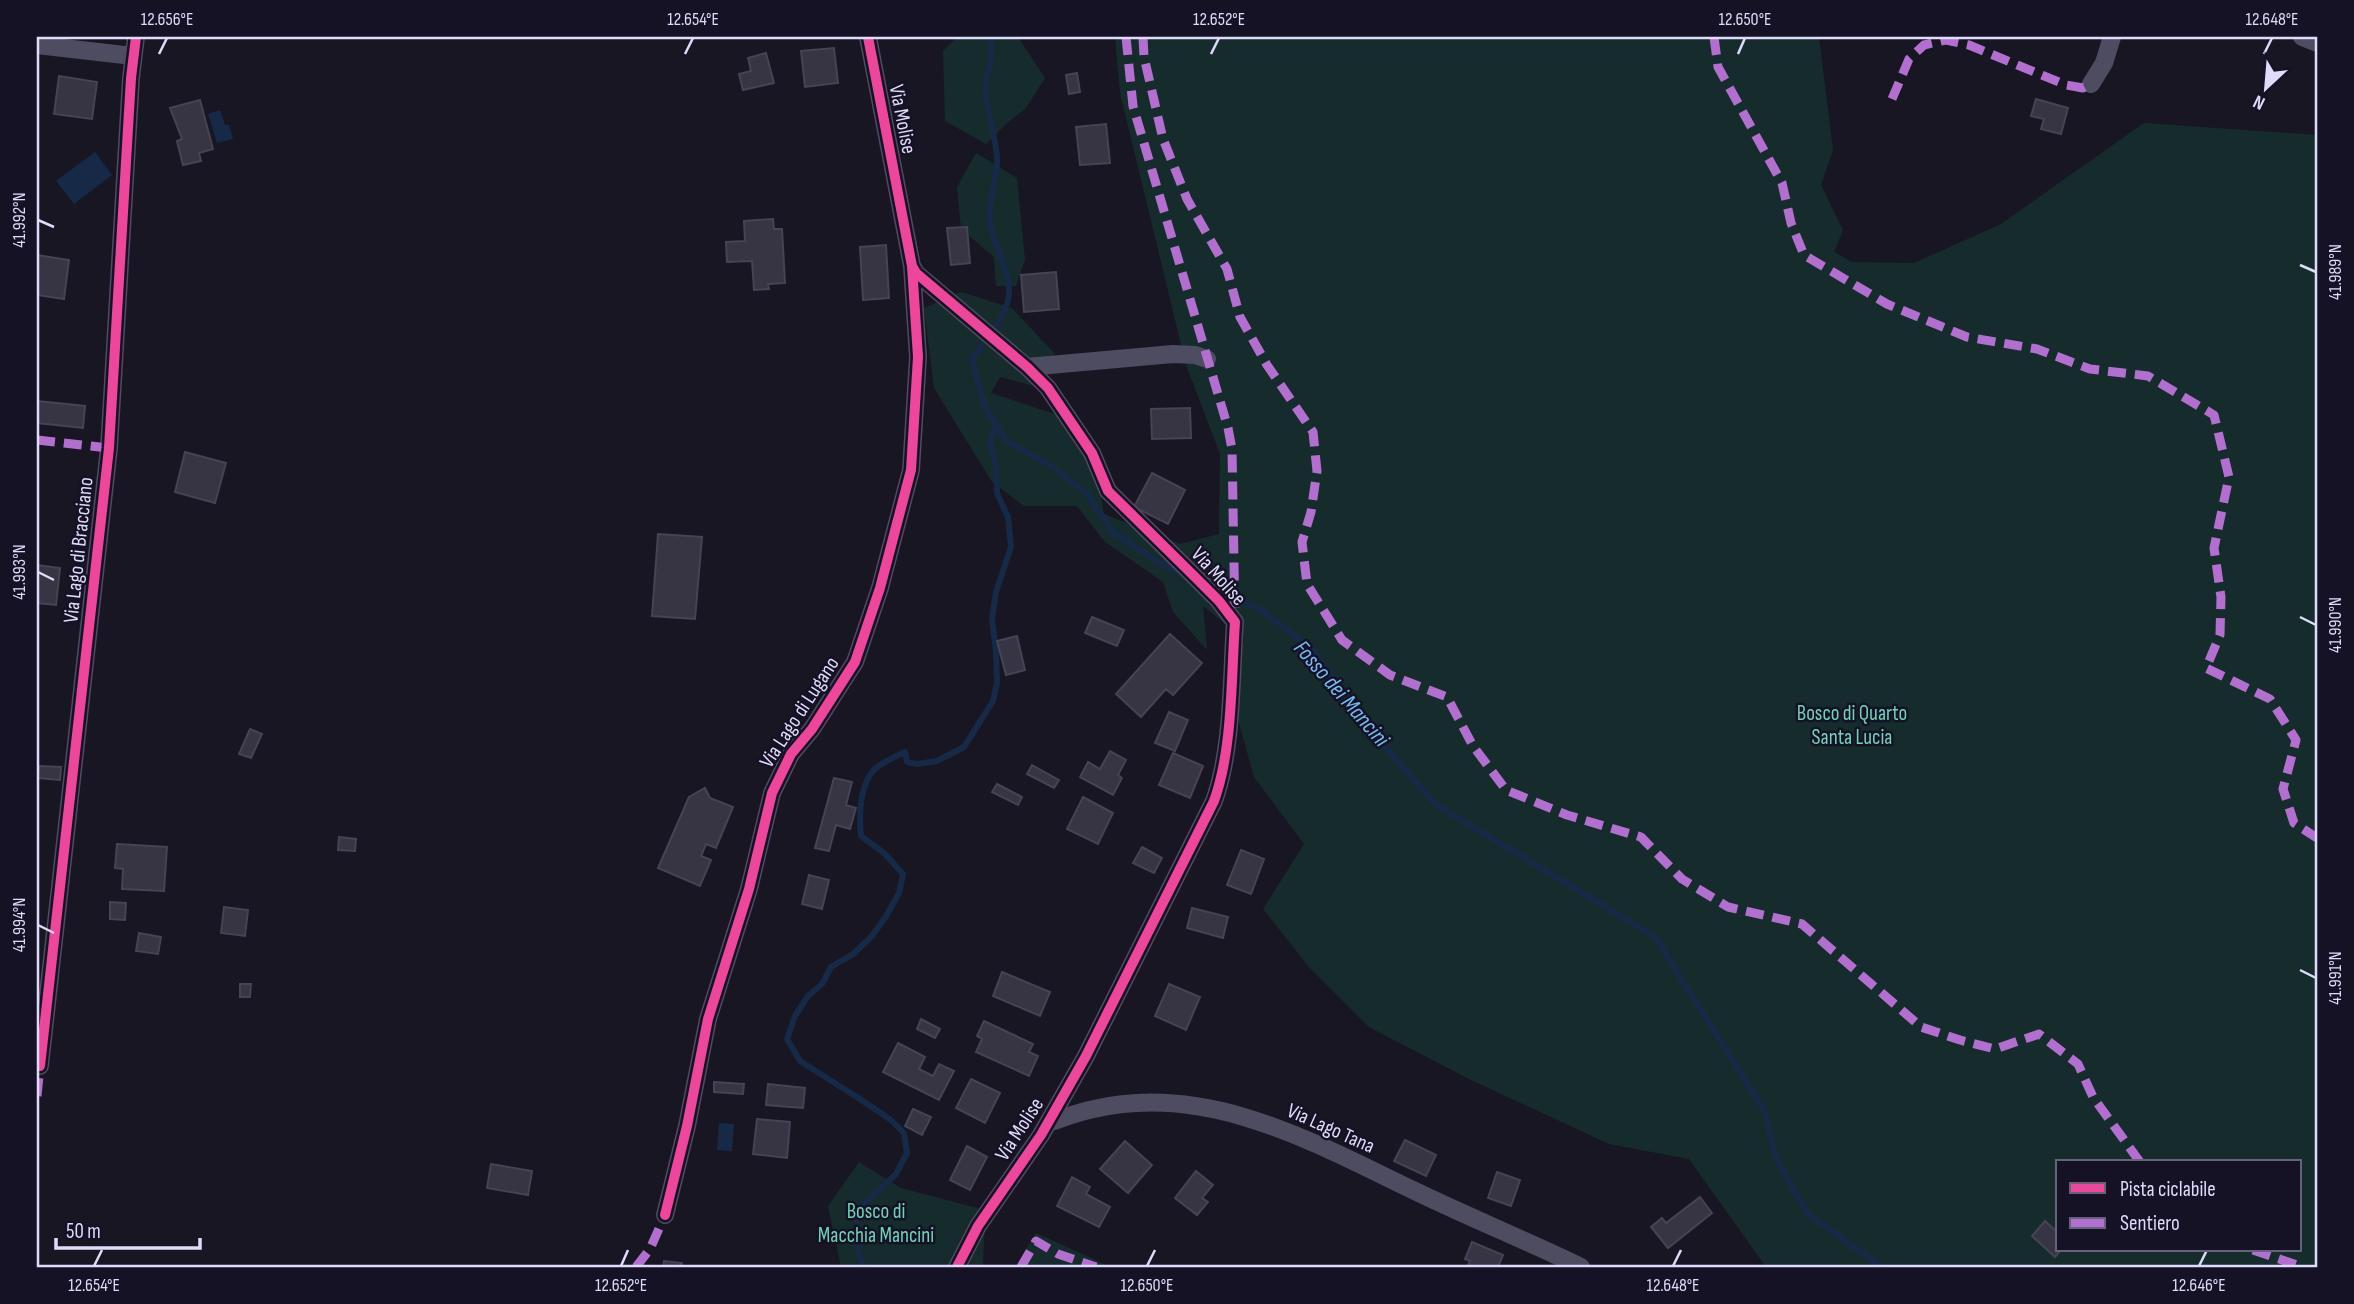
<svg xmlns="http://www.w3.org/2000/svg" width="2354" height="1304" font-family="'Sofia Sans Condensed',sans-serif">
	<rect width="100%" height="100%" fill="#181622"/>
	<path fill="#162c2c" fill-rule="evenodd" d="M 957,37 L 1018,37 L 1045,78 L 1026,108 L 1007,123 L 986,144 L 945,121 L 943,51 Z
		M 1115,37 L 1819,37 L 1833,150 L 1821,185 L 1843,230 L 1834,252 L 1852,262 L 1914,263 L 2001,224 L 2144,123 L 2317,135 L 2317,1267 L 1766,1267 L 1689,1159 L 1609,1144 L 1471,1080 L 1369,1027 L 1309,967 L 1263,909 L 1304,844 L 1254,777 L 1232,698 L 1244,639 L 1203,606 L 1207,650 L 1173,612 L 1163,582 L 1104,541 L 1077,506 L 1024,506 L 992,482 L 934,388 L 924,308 L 961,292 L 1012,308 L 1054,353 L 1038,387 L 1000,377 L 991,393 L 1055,414 L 1097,469 L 1104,514 L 1180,544 L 1219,534 L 1220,454 L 1186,365 L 1120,93 ZM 2058,1162 L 2300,1162 L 2300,1250 L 2058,1250 Z
		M 976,153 L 1017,178 L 1025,260 L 1016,286 L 996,286 L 994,257 L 961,229 L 957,187 Z
		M 859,1162 L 901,1188 L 985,1210 L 983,1265 L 985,1267 L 841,1267 L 828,1206 Z
		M 1036,1233 L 1111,1267 L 1015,1267 Z"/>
	<path fill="#162a48" d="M 220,110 L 225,125 L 229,125 L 233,139 L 217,143 L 208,114 Z
		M 95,152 L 112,175 L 74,204 L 56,181 Z
		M 719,1123 L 734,1124 L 732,1151 L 717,1150 Z"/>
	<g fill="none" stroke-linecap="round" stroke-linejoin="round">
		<path stroke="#162a48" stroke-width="6" d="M 989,37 C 995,53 987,68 986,84 C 984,110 996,133 997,158 C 998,180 987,200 990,222 C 993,245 1014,277 1008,300 C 1003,322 984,341 972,359 L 984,405 L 1006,441 L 1050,465 L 1087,494 L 1113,532 L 1158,562 L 1184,575
			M 1216,589 L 1261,610 L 1311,648 L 1384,746 L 1435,804 L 1655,937 L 1765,1112 L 1776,1159 L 1808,1214 L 1882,1267
			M 864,1267 L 859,1255 L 857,1210 L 896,1174 L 907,1153 L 904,1133 L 891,1120 L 860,1099 L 800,1061 L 787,1039 L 795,1016 L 808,996 L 822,984 L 831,967 L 853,954 L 871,937 L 885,918 L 899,893 L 903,874 L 884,853 L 861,836 C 859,816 859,790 872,772 C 879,763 895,757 905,752 L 907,762 L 917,764 L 937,761 L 964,747 L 993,701 L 997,683 L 996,652 L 992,619 L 996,592 L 1011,547 L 1008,517 L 997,493 L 996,464 L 990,443 L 996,424"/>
	</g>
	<path fill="#373443" stroke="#454354" stroke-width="2" d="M 834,48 L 838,83 L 805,87 L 801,51 Z
		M 766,53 L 774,83 L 743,90 L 739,74 L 751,71 L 748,58 Z
		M 1077,73 L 1080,92 L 1069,94 L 1066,75 Z
		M 59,76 L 97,82 L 92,119 L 54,114 Z
		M 2036,99 L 2068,108 L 2061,134 L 2041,129 L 2044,119 L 2031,116 Z
		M 200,100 L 213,149 L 199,153 L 201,161 L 183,165 L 177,141 L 182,139 L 170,108 Z
		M 1106,124 L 1110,163 L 1080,165 L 1076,127 Z
		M 773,219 L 774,229 L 782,229 L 785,283 L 768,284 L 769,289 L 754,290 L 752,261 L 727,262 L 726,242 L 745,241 L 744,221 Z
		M 967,227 L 970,263 L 951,265 L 947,228 Z
		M 886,245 L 889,298 L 863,300 L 860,247 Z
		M 37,255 L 69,260 L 64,299 L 37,295 Z
		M 1056,272 L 1059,309 L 1024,312 L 1021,275 Z
		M 37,401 L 85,406 L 83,428 L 37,423 Z
		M 1190,408 L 1191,438 L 1152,439 L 1151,409 Z
		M 185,452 L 226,463 L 215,503 L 175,492 Z
		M 1152,473 L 1185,490 L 1168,524 L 1134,507 Z
		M 658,534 L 702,537 L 695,619 L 652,616 Z
		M 37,565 L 60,568 L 56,605 L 37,603 Z
		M 1092,617 L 1124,630 L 1117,646 L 1085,633 Z
		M 1170,634 L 1202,663 L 1173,695 L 1166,689 L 1141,717 L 1116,694 Z
		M 1017,636 L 1025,670 L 1006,675 L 997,641 Z
		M 1169,712 L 1188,720 L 1175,751 L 1155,743 Z
		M 250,729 L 262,734 L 251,758 L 239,754 Z
		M 1110,751 L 1126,760 L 1118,775 L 1122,778 L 1113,795 L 1080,777 L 1088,762 L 1100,769 Z
		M 1173,753 L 1203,766 L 1190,798 L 1159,785 Z
		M 1032,765 L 1059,780 L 1054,788 L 1027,774 Z
		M 39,766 L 61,767 L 60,780 L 38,778 Z
		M 834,778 L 852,782 L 846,805 L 856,808 L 850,829 L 836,825 L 829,851 L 815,848 Z
		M 997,784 L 1022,797 L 1018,805 L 992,792 Z
		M 705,788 L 710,798 L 733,807 L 716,848 L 706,844 L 701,856 L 711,860 L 700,886 L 658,868 L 689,797 Z
		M 1083,797 L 1113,813 L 1098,844 L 1067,829 Z
		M 339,837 L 356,839 L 355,851 L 338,850 Z
		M 117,844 L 167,847 L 164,891 L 122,889 L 123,869 L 115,868 Z
		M 1142,847 L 1162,858 L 1154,873 L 1133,863 Z
		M 1241,850 L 1264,859 L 1251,894 L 1227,885 Z
		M 809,875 L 829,880 L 822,909 L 802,904 Z
		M 110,902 L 126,903 L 125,920 L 110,919 Z
		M 224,907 L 248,910 L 245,936 L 221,933 Z
		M 1192,908 L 1228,917 L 1223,938 L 1187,928 Z
		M 139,933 L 161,937 L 158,954 L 136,951 Z
		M 1002,972 L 1050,992 L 1040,1016 L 993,996 Z
		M 240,984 L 251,984 L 250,997 L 240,997 Z
		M 1169,984 L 1200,997 L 1186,1030 L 1155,1016 Z
		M 921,1019 L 940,1029 L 935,1038 L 917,1029 Z
		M 984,1021 L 1033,1044 L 1029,1052 L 1038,1056 L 1029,1076 L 976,1052 L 982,1039 L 977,1036 Z
		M 898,1043 L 925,1057 L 919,1069 L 933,1076 L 939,1064 L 954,1071 L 939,1100 L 883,1072 Z
		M 971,1079 L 1000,1093 L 985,1123 L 956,1108 Z
		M 714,1082 L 744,1084 L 743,1094 L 714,1092 Z
		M 768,1084 L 805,1088 L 803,1108 L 766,1105 Z
		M 913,1109 L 931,1117 L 922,1135 L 905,1126 Z
		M 757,1119 L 790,1122 L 787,1158 L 753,1154 Z
		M 1405,1140 L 1436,1155 L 1426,1176 L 1394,1161 Z
		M 1125,1141 L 1152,1165 L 1128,1193 L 1100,1169 Z
		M 967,1146 L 987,1157 L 970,1190 L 950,1180 Z
		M 491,1164 L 532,1171 L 528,1195 L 487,1188 Z
		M 1196,1171 L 1213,1185 L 1202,1198 L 1208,1202 L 1197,1215 L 1175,1198 Z
		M 1497,1172 L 1520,1180 L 1511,1206 L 1488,1198 Z
		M 1072,1177 L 1090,1187 L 1086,1194 L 1110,1207 L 1099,1227 L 1057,1206 Z
		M 1700,1197 L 1712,1213 L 1668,1248 L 1651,1227 L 1662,1218 L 1666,1223 Z
		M 2045,1221 L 2058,1233 L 2058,1250 L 2061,1250 L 2055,1257 L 2032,1236 Z
		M 1472,1242 L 1503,1255 L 1498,1267 L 1467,1267 L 1470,1261 L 1465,1259 Z
		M 664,1261 L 682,1263 L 681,1267 L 663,1267 Z"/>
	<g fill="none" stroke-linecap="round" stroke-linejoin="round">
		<path stroke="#4d4c61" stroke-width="18" d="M 868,37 L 912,266 L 916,273 L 1027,367 L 1048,388 L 1092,453 L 1108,491 L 1192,574 L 1219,601 L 1235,622 C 1231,678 1233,749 1214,801 L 1086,1056 L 1041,1135 L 978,1226 L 957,1267
			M 2302,37 L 2317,43
			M 37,45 L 133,56
			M 2091,84 L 2104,63 L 2112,37
			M 1027,367 L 1173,354 L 1195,355 L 1207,359
			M 40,1066 L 109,448 L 131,78 L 136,37
			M 1048,1123 C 1063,1118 1078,1112 1094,1109 C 1210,1082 1316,1144 1417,1192 C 1471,1218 1527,1241 1581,1267
			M 665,1215 L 687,1126 L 708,1019 L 749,889 L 772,793 L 791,754 L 812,729 L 855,662 L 880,588 L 911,470 L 918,357 L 912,266"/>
		<path stroke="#b36fd0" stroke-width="9" stroke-dasharray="18 9" stroke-linecap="butt" d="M 1126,37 L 1133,106 L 1228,428 L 1232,449 L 1235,621
			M 1143,37 L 1144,57 L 1163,139 L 1187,199 L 1227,269 L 1240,317 L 1267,365 L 1313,432 L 1317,471 L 1311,512 L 1302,542 L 1307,584 L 1342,640 L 1390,675 L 1447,697 L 1473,746 L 1506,790 L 1567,815 L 1641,837 L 1682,879 L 1728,907 L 1802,924 L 1921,1027 L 1960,1040 L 1995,1049 L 2039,1034 L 2078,1064 L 2093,1097 L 2140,1162
			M 1714,37 L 1718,67 L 1782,183 L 1791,223 L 1804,255 L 1887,304 L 1967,337 L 2037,349 L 2090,369 L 2148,376 L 2214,415 L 2229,477 L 2214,548 L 2221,597 L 2220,635 L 2206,668 L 2270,699 L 2296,740 L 2283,789 L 2294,823 L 2317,838
			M 1892,99 L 1909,59 L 1924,45 L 1946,40 L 1969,45 L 2066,85 L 2083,88 L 2091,84
			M 37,440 L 109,448
			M 37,1096 L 40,1066
			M 2253,1250 L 2303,1267
			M 636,1267 L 650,1249 L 665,1215
			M 1021,1267 L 1036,1241 L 1058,1254 L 1096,1267"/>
		<g stroke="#151226" stroke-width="15">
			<path id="cycleway" d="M 868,37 L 912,266 L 916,273 L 1027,367 L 1048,388 L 1092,453 L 1108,491 L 1192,574 L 1219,601 L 1235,622 C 1231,678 1233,749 1214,801 L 1086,1056 L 1041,1135 L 978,1226 L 957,1267
				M 40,1066 L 109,448 L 131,78 L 136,37
				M 665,1215 L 687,1126 L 708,1019 L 749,889 L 772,793 L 791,754 L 812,729 L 855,662 L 880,588 L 911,470 L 918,357 L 912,266"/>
		</g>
		<use href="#cycleway" stroke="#ed469a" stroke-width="10"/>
	</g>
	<path fill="none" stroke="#dedbfb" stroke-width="2.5" d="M 159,54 L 167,38M 685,54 L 693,38M 1211,54 L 1219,38M 1738,54 L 1745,38M 2264,54 L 2272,38M 38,220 L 54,227M 2300,265 L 2316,272M 38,572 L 54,580M 2300,617 L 2316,625M 38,925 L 54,933M 2300,970 L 2316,978M 94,1266 L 102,1250M 621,1266 L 628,1250M 1147,1266 L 1155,1250M 1673,1266 L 1681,1250M 2199,1266 L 2207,1250"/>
	<g text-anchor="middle" stroke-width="5" stroke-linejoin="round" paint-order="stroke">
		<g font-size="21" fill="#dedbfb" stroke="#151226">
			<text transform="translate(903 119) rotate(79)" y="7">Via Molise</text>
			<text transform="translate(78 550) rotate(-84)" y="7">Via Lago di Bracciano</text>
			<text transform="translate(1219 576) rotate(48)" y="7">Via Molise</text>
			<text transform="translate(799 712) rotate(-57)" y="7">Via Lago di Lugano</text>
			<text transform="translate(1331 1128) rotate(24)" y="7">Via Lago Tana</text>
			<text transform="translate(1019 1129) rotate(-57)" y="7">Via Molise</text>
		</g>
		<g font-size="21" fill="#6ed5b8" stroke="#151226">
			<text x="1852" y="720">Bosco di Quarto<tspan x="1852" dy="24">Santa Lucia</tspan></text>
			<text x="876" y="1218">Bosco di<tspan x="876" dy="24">Macchia Mancini</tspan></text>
		</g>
		<g font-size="23" font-style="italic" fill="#74bbf1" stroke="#151226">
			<text transform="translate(1342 693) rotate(49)" y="8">Fosso dei Mancini</text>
		</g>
	</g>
	<rect width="2354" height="1304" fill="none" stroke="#151226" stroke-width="77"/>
	<rect x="2056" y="1160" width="245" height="91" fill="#151226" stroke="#65627b" stroke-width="2"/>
	<rect x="2070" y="1183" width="35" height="10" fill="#ed469a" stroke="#65627b" stroke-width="2"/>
	<text x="2120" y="1196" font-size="21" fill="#dedbfb">Pista ciclabile</text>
	<rect x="2070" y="1218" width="35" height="10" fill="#b36fd0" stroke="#65627b" stroke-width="2"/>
	<text x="2120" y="1230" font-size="21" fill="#dedbfb">Sentiero</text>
	<g transform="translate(2266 88) rotate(206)" stroke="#151226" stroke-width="5" paint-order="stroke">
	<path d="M0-5L12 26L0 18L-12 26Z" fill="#dedbfb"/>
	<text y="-10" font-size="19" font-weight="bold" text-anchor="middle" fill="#dedbfb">N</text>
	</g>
	<path d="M56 1238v10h144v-10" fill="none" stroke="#dedbfb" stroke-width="3.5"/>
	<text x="66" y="1238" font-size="21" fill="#dedbfb" stroke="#151226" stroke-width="5" paint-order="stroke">50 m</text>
	<rect x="38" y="38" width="2278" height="1228" fill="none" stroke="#dedbfb" stroke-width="2.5"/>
	<g font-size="18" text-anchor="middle" fill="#dedbfb">
		<text x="167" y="25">12.656°E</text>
		<text x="693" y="25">12.654°E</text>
		<text x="1219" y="25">12.652°E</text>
		<text x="1745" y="25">12.650°E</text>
		<text x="2272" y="25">12.648°E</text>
		<text transform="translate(19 220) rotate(-90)" y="6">41.992°N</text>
		<text transform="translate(2335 272) rotate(-90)" y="6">41.989°N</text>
		<text transform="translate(19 572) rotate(-90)" y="6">41.993°N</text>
		<text transform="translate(2335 625) rotate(-90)" y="6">41.990°N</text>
		<text transform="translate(19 925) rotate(-90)" y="6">41.994°N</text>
		<text transform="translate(2335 978) rotate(-90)" y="6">41.991°N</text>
		<text x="94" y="1291">12.654°E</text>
		<text x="621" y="1291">12.652°E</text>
		<text x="1147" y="1291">12.650°E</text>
		<text x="1673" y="1291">12.648°E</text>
		<text x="2199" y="1291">12.646°E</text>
	</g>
</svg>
